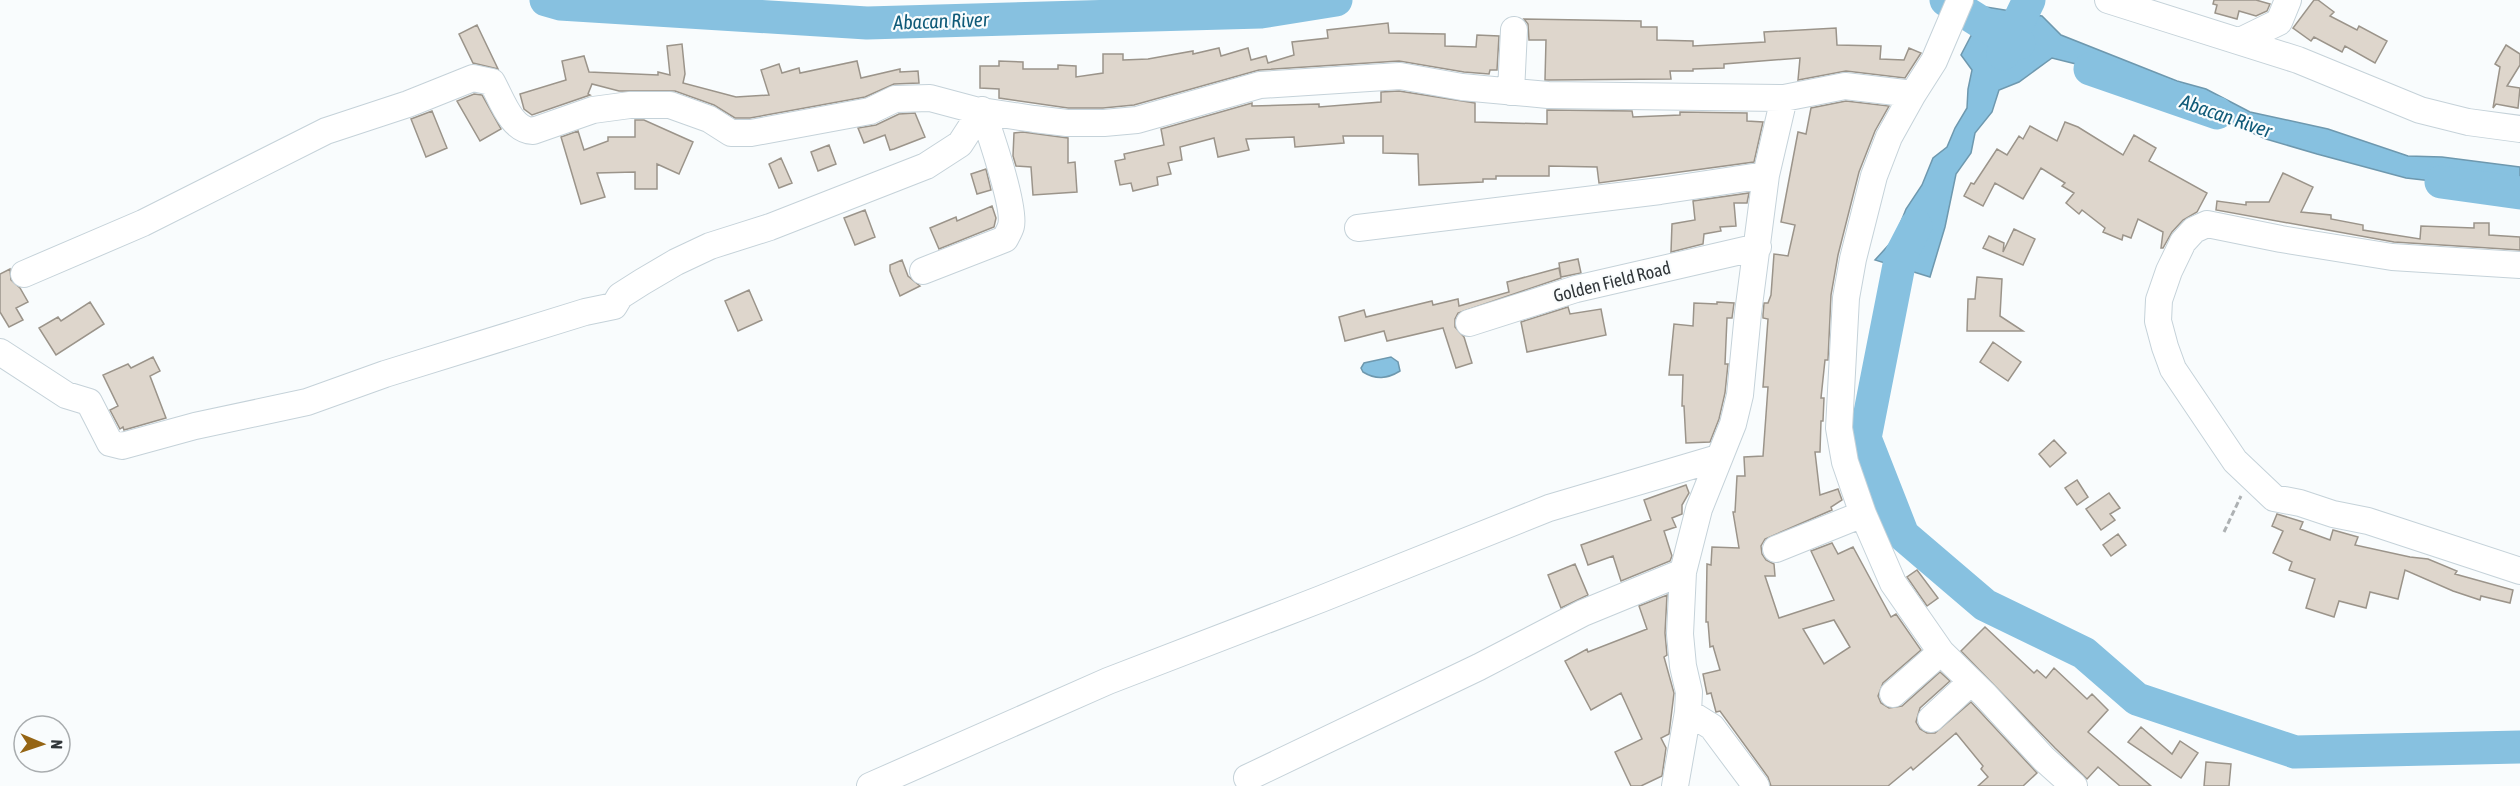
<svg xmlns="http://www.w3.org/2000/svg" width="2520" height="786" font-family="'Asap Condensed',sans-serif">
	<rect width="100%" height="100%" fill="#f9fcfd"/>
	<path fill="#87c1e0" stroke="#6e98ae" stroke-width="1.5" d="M 1986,7 L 2042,16 L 2061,35 L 2177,81 L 2206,89 L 2250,112 L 2328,129 L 2408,156 L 2442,157 L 2520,167 L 2520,191 L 2406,178 L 2317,154 L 2266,139 L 2152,88 L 2108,78 L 2076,64 L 2052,58 L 2019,82 L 1999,90 L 1992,112 L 1975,133 L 1971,153 L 1956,174 L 1945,227 L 1930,277 L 1875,260 L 1894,239 L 1906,209 L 1922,185 L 1933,158 L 1947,147 L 1955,128 L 1967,108 L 1968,89 L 1972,70 L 1961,55 Z
		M 1391,357 L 1398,362 L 1400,371 C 1387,379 1376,380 1363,372 L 1361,368 L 1364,363 Z"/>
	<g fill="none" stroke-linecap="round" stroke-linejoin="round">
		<path stroke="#87c1e0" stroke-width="33" d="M 546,0 L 560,4 L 867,23 L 1261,12 L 1336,0
			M 1946,0 L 2009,40 L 2019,43
			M 2003,54 L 2029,0
			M 2090,69 L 2217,113
			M 2441,182 L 2520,193
			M 1916,226 L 1901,255 L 1865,438 L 1903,535 L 1985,605 L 2084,653 L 2137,699 L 2295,752 L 2520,747"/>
	</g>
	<path fill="#ded6cc" stroke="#9b948a" stroke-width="1.5" fill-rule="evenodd" d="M 2214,0 L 2256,0 L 2270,4 L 2267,11 L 2256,16 L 2239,11 L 2237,19 L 2215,13 L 2217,5 L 2213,4 Z
		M 2314,0 L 2318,0 L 2334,12 L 2330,16 L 2357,30 L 2359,26 L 2387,41 L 2375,63 L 2345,46 L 2342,52 L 2314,37 L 2311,41 L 2293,28 Z
		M 1524,19 L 1641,21 L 1641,27 L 1657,27 L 1657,40 L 1693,41 L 1693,46 L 1765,42 L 1764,32 L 1836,28 L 1837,45 L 1881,46 L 1880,59 L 1904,60 L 1909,48 L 1921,53 L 1905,78 L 1846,71 L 1798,80 L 1800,58 L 1724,64 L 1724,68 L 1693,69 L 1693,71 L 1670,71 L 1671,79 L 1549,80 L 1545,80 L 1546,40 L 1529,40 L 1528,24 Z
		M 1388,23 L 1389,33 L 1445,34 L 1445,46 L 1476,47 L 1477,35 L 1499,36 L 1497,70 L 1490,70 L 1489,74 L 1464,72 L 1399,61 L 1259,70 L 1134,105 L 1103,108 L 1068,108 L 999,98 L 999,89 L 980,88 L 980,66 L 999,66 L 999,61 L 1023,62 L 1023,69 L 1058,69 L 1058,65 L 1076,66 L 1076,77 L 1103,73 L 1103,54 L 1123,54 L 1123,60 L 1148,59 L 1193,51 L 1193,54 L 1219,48 L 1221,56 L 1248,48 L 1251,60 L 1266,56 L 1268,63 L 1294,55 L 1292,42 L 1328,38 L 1327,30 Z
		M 477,25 L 498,69 L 473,63 L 459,34 Z
		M 682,44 L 685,74 L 683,83 L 736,97 L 769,95 L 761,70 L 779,64 L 782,73 L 799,68 L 800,73 L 857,61 L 861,78 L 900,69 L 900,72 L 918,71 L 919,83 L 894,84 L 865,97 L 750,118 L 735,118 L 714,105 L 675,91 L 619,91 L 592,84 L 588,94 L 590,95 L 532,115 L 524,109 L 520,94 L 566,80 L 562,61 L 584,56 L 589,72 L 658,75 L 658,72 L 670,75 L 667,46 Z
		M 2506,45 L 2520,54 L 2520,65 L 2507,86 L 2520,88 L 2518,108 L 2496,104 L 2493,108 L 2500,67 L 2495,64 Z
		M 1399,91 L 1475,103 L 1475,122 L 1547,124 L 1547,110 L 1632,111 L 1633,117 L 1680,115 L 1680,112 L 1747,113 L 1747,121 L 1763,122 L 1754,162 L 1599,183 L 1597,167 L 1549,166 L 1549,176 L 1496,176 L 1496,179 L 1483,179 L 1483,182 L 1419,185 L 1418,154 L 1383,153 L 1383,136 L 1343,136 L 1344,143 L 1295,147 L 1294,137 L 1246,139 L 1249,150 L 1218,157 L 1214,138 L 1180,147 L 1182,160 L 1168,163 L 1171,174 L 1157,177 L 1158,185 L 1133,191 L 1131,183 L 1120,185 L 1115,161 L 1125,159 L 1124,154 L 1164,145 L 1161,129 L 1252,103 L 1252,106 L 1319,104 L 1319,107 L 1381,102 L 1381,92 Z
		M 474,94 L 482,95 L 501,129 L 480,141 L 457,101 Z
		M 1846,101 L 1889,106 L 1875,131 L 1859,172 L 1838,255 L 1831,295 L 1828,360 L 1825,360 L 1821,398 L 1824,398 L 1823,421 L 1821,421 L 1820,452 L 1815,452 L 1820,495 L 1838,489 L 1842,500 L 1831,507 L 1832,510 L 1765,539 L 1761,546 L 1762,554 L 1766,560 L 1774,564 L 1775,576 L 1765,576 L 1779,618 L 1834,600 L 1811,551 L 1832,543 L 1838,554 L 1853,547 L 1891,617 L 1896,614 L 1921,650 L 1883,683 L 1878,696 L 1881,703 L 1889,708 L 1902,706 L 1940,672 L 1950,681 L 1920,708 L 1916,722 L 1920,729 L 1927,733 L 1935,733 L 1971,702 L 2037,773 L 2023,786 L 1978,786 L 1988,777 L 1981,769 L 1983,766 L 1956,733 L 1913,770 L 1911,767 L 1888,786 L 1771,786 L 1768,777 L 1720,711 L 1716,712 L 1711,693 L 1707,694 L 1703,674 L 1720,670 L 1713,646 L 1710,647 L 1708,622 L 1706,622 L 1707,564 L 1711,565 L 1712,547 L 1739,548 L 1733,512 L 1735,512 L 1737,476 L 1745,476 L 1744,457 L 1763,456 L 1768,387 L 1763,387 L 1768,319 L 1763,318 L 1763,315 L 1764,303 L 1768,303 L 1771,295 L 1774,254 L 1788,256 L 1795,225 L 1781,222 L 1798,132 L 1806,134 L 1811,108 ZM 1834,620 L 1850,647 L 1824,664 L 1803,629 Z
		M 432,111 L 447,148 L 426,157 L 411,119 Z
		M 915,113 L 925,137 L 894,149 L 890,150 L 885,135 L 864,143 L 858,128 L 876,125 L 899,114 Z
		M 635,120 L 644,120 L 693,142 L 679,174 L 657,164 L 657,189 L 635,189 L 635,172 L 597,173 L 605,197 L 581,204 L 561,137 L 578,131 L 584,150 L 608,141 L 608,137 L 635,137 Z
		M 2065,122 L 2078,127 L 2123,155 L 2134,135 L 2156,148 L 2149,161 L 2207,193 L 2197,212 L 2183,220 L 2172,232 L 2163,248 L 2161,248 L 2163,232 L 2138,219 L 2131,238 L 2123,235 L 2122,240 L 2103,232 L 2105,228 L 2082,210 L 2079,214 L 2066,203 L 2074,193 L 2062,186 L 2065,183 L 2041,168 L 2023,199 L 1995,183 L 1983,206 L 1964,196 L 1971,183 L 1974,184 L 1997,149 L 2007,155 L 2019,136 L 2023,139 L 2030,126 L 2057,141 Z
		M 1023,132 L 1068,138 L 1068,163 L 1075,162 L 1077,192 L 1033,195 L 1031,167 L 1016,166 L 1013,156 L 1014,133 Z
		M 829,145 L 836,164 L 818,171 L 811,152 Z
		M 781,158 L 792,183 L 779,188 L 769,164 Z
		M 986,169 L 991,190 L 977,194 L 971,174 Z
		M 2283,173 L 2313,187 L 2301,212 L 2331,215 L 2331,219 L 2363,225 L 2363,230 L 2420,239 L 2421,226 L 2474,228 L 2474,223 L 2489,223 L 2489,235 L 2520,237 L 2520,250 L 2394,242 L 2216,210 L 2217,201 L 2246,205 L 2246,202 L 2269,202 Z
		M 1749,193 L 1747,203 L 1734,203 L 1736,226 L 1720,227 L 1721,231 L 1704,234 L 1703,244 L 1671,252 L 1672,224 L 1695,220 L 1693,201 Z
		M 992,206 L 996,218 L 994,227 L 939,249 L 930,228 L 956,217 L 957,221 Z
		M 865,210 L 875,237 L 855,245 L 844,218 Z
		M 2014,229 L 2035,239 L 2023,265 L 1983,248 L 1989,236 L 2004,243 L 2003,252 Z
		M 1578,259 L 1581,273 L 1561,277 L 1559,263 Z
		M 902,260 L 908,276 L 920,286 L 900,296 L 890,271 L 890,265 Z
		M 1559,268 L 1561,278 L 1458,313 L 1455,319 L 1455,327 L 1464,337 L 1472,363 L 1456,368 L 1443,328 L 1387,341 L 1384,331 L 1345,341 L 1339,317 L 1364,310 L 1366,317 L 1432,301 L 1433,305 L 1458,299 L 1459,306 L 1509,292 L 1507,282 Z
		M 10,269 L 11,280 L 20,288 L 28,302 L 16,308 L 23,320 L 9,327 L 0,312 L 0,274 Z
		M 1977,277 L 2002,279 L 2000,316 L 2023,331 L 1967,331 L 1968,299 L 1975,299 Z
		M 749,290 L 762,320 L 738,331 L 725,301 Z
		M 90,302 L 104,324 L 56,355 L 39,328 L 58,317 L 61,321 Z
		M 1717,302 L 1734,303 L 1732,318 L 1727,318 L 1725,364 L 1728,364 L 1725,393 L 1719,419 L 1710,442 L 1686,443 L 1684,406 L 1682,406 L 1683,375 L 1669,375 L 1674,324 L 1693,326 L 1694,303 L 1717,304 Z
		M 1568,307 L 1570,314 L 1601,309 L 1606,335 L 1527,352 L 1521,322 Z
		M 1993,342 L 2021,362 L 2008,381 L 1980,362 Z
		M 153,357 L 160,371 L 150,376 L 166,418 L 124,430 L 123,427 L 120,429 L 110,410 L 118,406 L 103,375 L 128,364 L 131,368 Z
		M 2054,440 L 2066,453 L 2050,467 L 2039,454 Z
		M 2077,480 L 2088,497 L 2077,505 L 2065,488 Z
		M 1686,485 L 1689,493 L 1682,505 L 1682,514 L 1672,518 L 1676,527 L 1664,531 L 1672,556 L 1670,561 L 1621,581 L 1613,556 L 1588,565 L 1581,545 L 1651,520 L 1644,500 Z
		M 2109,493 L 2120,508 L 2110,514 L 2115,520 L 2101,530 L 2086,509 Z
		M 2277,514 L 2303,522 L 2300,529 L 2330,540 L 2333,530 L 2358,537 L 2355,545 L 2410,557 L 2428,559 L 2457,571 L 2455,574 L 2513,590 L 2510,603 L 2481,596 L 2480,600 L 2453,591 L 2405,570 L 2398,599 L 2370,592 L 2366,608 L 2339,601 L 2334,617 L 2306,608 L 2315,579 L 2289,570 L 2292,562 L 2273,553 L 2283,531 L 2272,526 Z
		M 2118,534 L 2126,545 L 2111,556 L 2103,545 Z
		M 1575,564 L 1588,595 L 1561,608 L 1548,575 Z
		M 1917,570 L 1938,598 L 1927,606 L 1907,577 Z
		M 1667,595 L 1665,633 L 1667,655 L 1664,657 L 1674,693 L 1669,734 L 1661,738 L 1666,748 L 1662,776 L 1641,786 L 1631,786 L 1615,752 L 1642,739 L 1621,693 L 1591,710 L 1565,661 L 1587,649 L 1588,652 L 1647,629 L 1639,606 Z
		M 1985,627 L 2034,673 L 2037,670 L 2046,678 L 2054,668 L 2087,699 L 2092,694 L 2108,710 L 2088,732 L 2151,786 L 2120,786 L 2098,767 L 2087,779 L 2055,748 L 1961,651 Z
		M 2141,727 L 2172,754 L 2180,741 L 2198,753 L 2181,778 L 2128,742 Z
		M 2206,762 L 2231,764 L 2229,786 L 2204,786 Z"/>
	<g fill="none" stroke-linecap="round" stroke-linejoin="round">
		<g stroke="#c5d2d9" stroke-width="28">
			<path id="minor" d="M 1960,0 L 1934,61 L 1913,94 L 1889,137 L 1874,176 L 1853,259 L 1846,298 L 1839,428 L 1845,462 L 1863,514 L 1893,583 L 1941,652 L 1985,695 L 2044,759 L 2074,786
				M 2108,0 L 2298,60 L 2420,110 L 2468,122 L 2520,129
				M 2240,41 L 2279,22 L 2288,0
				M 1511,92 L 1514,30
				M 1358,228 L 1660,191 L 1766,175
				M 2520,265 L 2392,257 L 2281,239 L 2207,224 L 2194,230 L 2183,242 L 2169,271 L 2159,300 L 2158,321 L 2165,347 L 2173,369 L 2235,461 L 2274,498 L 2300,503 L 2333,514 L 2368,521 L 2520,571
				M 923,271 L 1005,239 C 1007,235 1010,230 1011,226 C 1016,208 989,130 982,110
				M 24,274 L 143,223 L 326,131 L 408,104 L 473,78 L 492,82 C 502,100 511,130 533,131 L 593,110 L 630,105 L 670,105 L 709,119 L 731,133 L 751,133 L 870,111 L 895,99 L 930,98 L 975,110 L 1034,119 L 1067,123 L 1104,123 L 1137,120 L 1260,85 L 1400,76 L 1462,87 L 1548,95 L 1784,98 L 1845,86 L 1913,94
				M 1469,323 L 1576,289 L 1758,247
				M 0,352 L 66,395 L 89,402 L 110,443 L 122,446 L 195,426 L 307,402 L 385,374 L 585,312 L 614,306 L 620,296 L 642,282 L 676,262 L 710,246 L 770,227 L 926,166 L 960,144 L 982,110
				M 1776,549 L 1863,514
				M 1893,694 L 1941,652
				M 1931,719 L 1971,682
				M 1247,778 L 1479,667 L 1583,613 L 1683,572
				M 870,786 L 1108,681 L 1321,599 L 1549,508 L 1718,458
				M 1675,786 L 1688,712
				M 1756,786 L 1712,727 L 1688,712 L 1689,692 L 1683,666 L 1680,634 L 1683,572 L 1699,509 L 1733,424 L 1740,395 L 1748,313 L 1766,175 L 1784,98"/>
		</g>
		<path stroke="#adb1b3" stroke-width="3" stroke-dasharray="6 3" stroke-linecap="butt" d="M 2224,532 L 2241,496"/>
		<use href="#minor" stroke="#fff" stroke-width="26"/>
	</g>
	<g text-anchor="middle" stroke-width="4.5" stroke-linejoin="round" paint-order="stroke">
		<g font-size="18" fill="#32373a" stroke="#f9fcfd">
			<text transform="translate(1612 282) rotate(-14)" y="6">Golden Field Road</text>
		</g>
		<g font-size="20" font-style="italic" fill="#0f5a78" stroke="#f9fcfd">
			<text transform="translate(941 21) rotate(-2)" y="7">Abacan River</text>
			<text transform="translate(2226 116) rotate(19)" y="7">Abacan River</text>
		</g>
	</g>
	<g transform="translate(42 744) rotate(92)"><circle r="28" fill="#f9fcfd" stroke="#a9adaf" stroke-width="1.5"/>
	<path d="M0-4.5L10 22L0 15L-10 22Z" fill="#956514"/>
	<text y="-9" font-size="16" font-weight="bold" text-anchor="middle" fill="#32373a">N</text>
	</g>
</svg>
